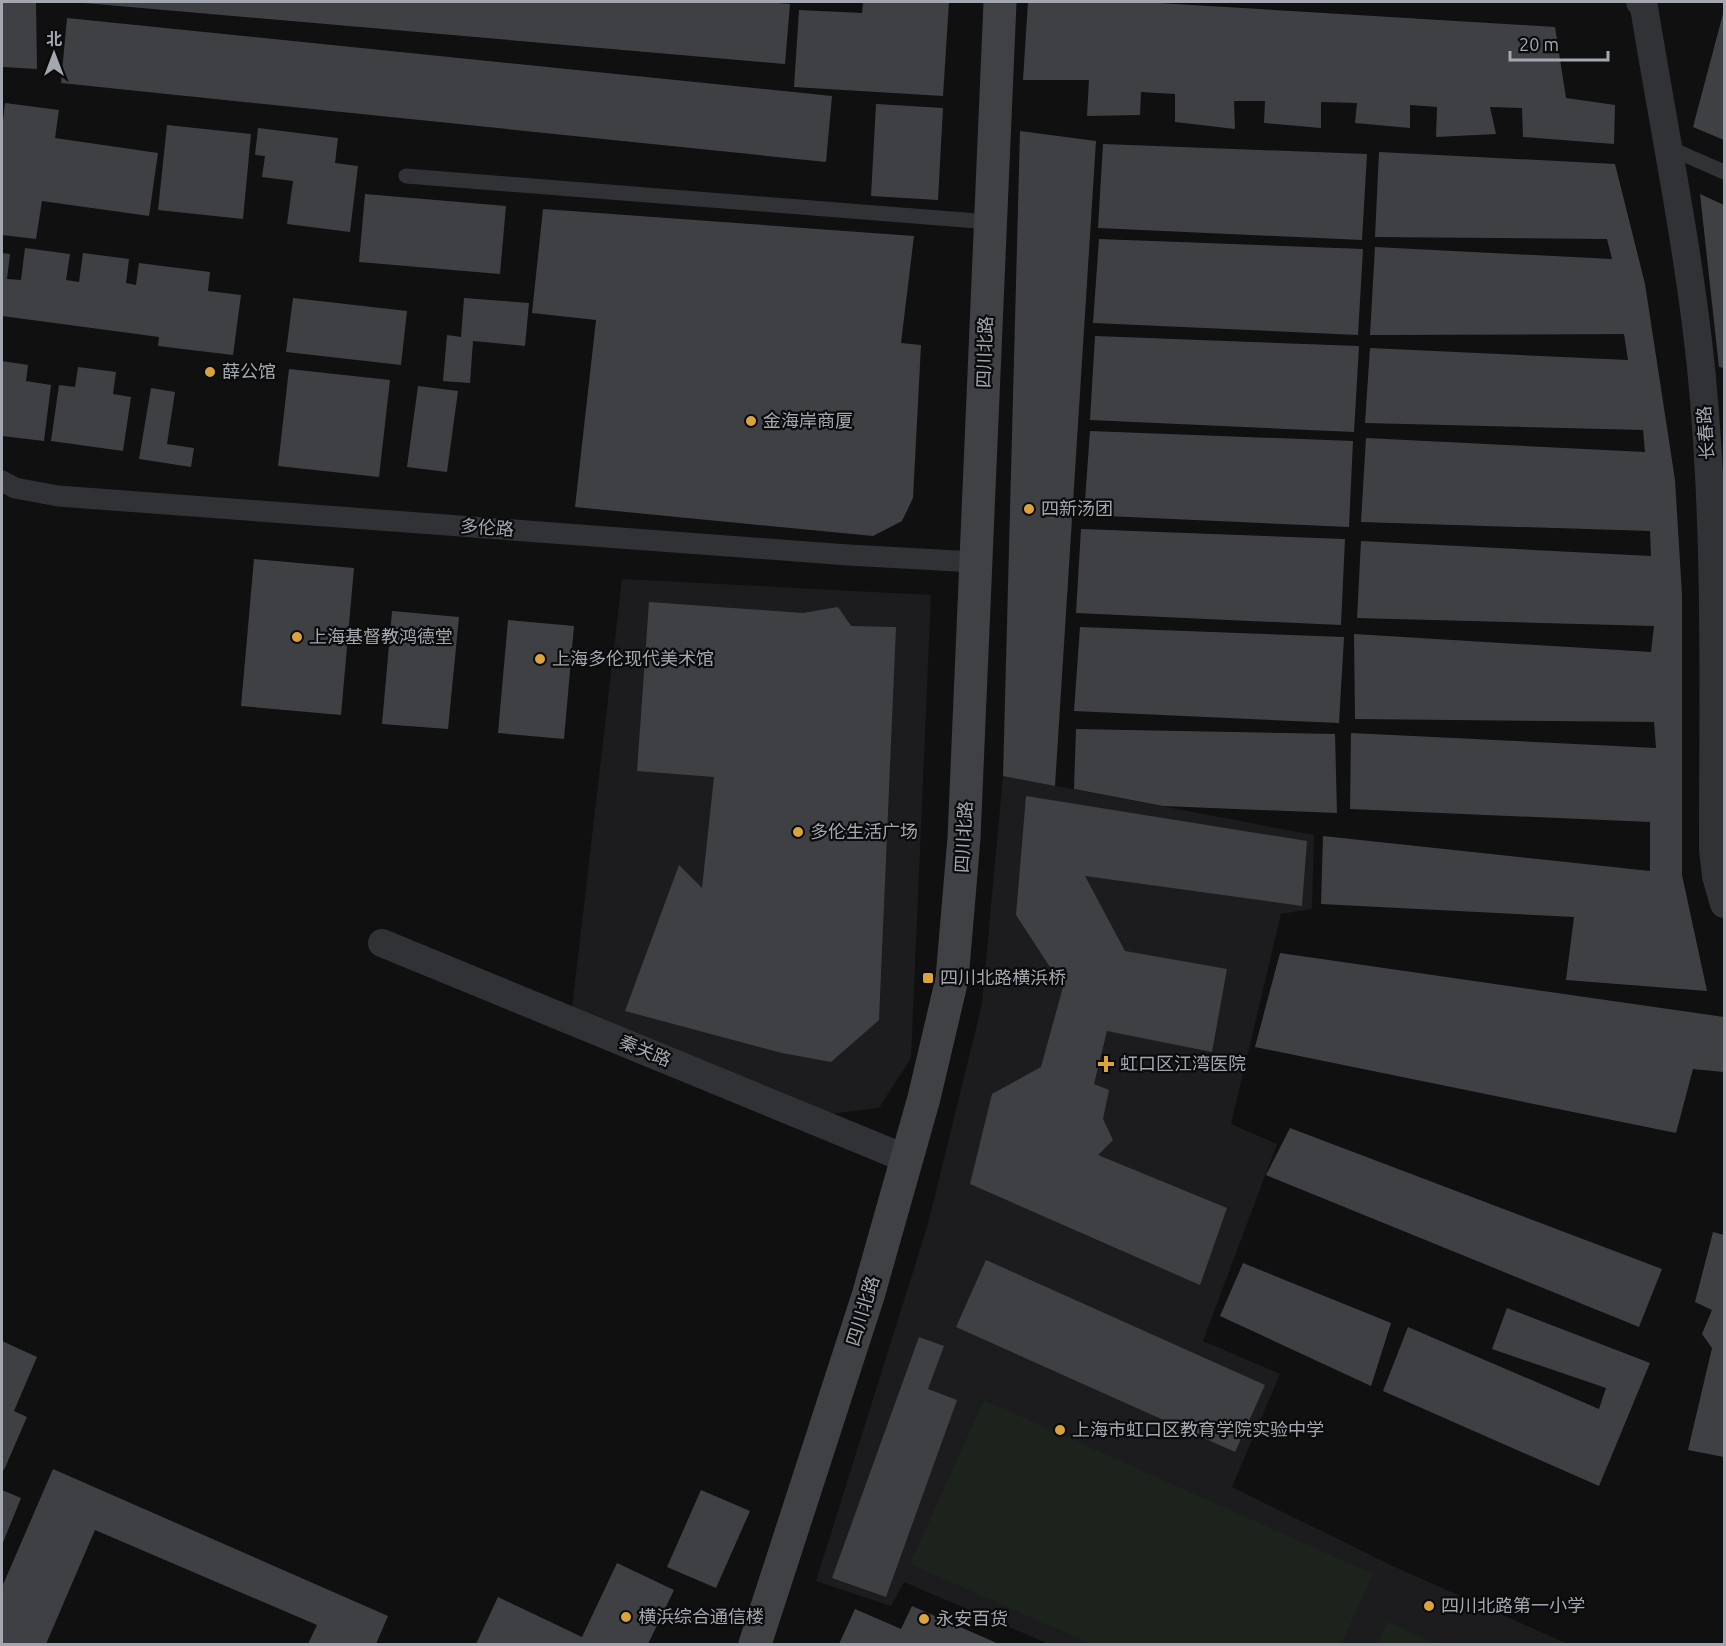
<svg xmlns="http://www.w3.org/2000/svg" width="1726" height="1646" font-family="Ubuntu,'Noto Sans SC',sans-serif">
	<rect width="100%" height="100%" fill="#101011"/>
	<path fill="#1c1c1e" d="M 622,579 L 931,595 L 911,1058 L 879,1108 L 829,1114 L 572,1008 Z
		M 1003,776 L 1314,835 L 1312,909 L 1281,914 L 1231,1124 L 1277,1144 L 1203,1341 L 1280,1374 L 1232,1487 L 1395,1567 L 1568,1644 L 1049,1644 L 904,1582 L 891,1606 L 816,1581 L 928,1224 L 982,1004 Z"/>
	<path fill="#1c231d" d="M 984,1400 L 1373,1574 L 1341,1644 L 1091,1644 L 910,1564 Z
		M 1388,1622 L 1437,1644 L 1377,1644 Z"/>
	<path fill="#3f4044" d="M 2,2 L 36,2 L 37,69 L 3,67 Z
		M 73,2 L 765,2 L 790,4 L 785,64 Z
		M 863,2 L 949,2 L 943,96 L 794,87 L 799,10 L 862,13 Z
		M 1028,2 L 1142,2 L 1555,27 L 1566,98 L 1615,105 L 1614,144 L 1523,137 L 1522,108 L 1490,107 L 1496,134 L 1436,137 L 1437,107 L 1410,105 L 1410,128 L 1355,123 L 1357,103 L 1321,102 L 1321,128 L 1264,123 L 1265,101 L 1234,101 L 1235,129 L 1175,122 L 1175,94 L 1141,92 L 1140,115 L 1087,116 L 1089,80 L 1023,80 Z
		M 1724,10 L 1724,140 L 1693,127 Z
		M 67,18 L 832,96 L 826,162 L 61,83 Z
		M 5,103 L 59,110 L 55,138 L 158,153 L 149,216 L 42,201 L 36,239 L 2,235 L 2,129 Z
		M 876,104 L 943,108 L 938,200 L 871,196 Z
		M 167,125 L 251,134 L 243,219 L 158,210 Z
		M 258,128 L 338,138 L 335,163 L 358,166 L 350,232 L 287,224 L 293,181 L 262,177 L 265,156 L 255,155 Z
		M 1020,131 L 1096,141 L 1055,786 L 1003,776 Z
		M 1103,144 L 1367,154 L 1362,240 L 1098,228 Z
		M 1379,152 L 1615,164 L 1645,284 L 1675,480 L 1682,595 L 1682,875 L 1707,991 L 1566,980 L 1574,917 L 1321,904 L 1323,836 L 1650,871 L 1650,822 L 1350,809 L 1351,733 L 1656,748 L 1654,722 L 1355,719 L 1354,634 L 1651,652 L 1654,626 L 1357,618 L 1361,541 L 1651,556 L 1650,531 L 1361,522 L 1366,438 L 1645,452 L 1643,430 L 1365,423 L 1370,348 L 1628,360 L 1624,334 L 1370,335 L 1375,247 L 1612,259 L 1607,239 L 1375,237 Z
		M 365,194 L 506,206 L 500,274 L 359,262 Z
		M 1700,194 L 1724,205 L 1724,368 L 1719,367 Z
		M 543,209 L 914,236 L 901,343 L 921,345 L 913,498 L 902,521 L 873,536 L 575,507 L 596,320 L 532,313 Z
		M 1099,239 L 1363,249 L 1358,335 L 1093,323 Z
		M 25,248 L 70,254 L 66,280 L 79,282 L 83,253 L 129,259 L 126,283 L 136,285 L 139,263 L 210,272 L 208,291 L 241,295 L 233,355 L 158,346 L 159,337 L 2,316 L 2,253 L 10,254 L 7,279 L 21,280 Z
		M 293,298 L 407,311 L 401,365 L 286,352 Z
		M 464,298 L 529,303 L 525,346 L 473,341 L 470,383 L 443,381 L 447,335 L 461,337 Z
		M 1095,336 L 1359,346 L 1354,432 L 1090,420 Z
		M 2,361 L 28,365 L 26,381 L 51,385 L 44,441 L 2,436 Z
		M 78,367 L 116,372 L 113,394 L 131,397 L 123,451 L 51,441 L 59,385 L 75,387 Z
		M 289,369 L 390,380 L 379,477 L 278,466 Z
		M 418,386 L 458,391 L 447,472 L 407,467 Z
		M 151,388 L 175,392 L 167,444 L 194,448 L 191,467 L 139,459 Z
		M 1090,431 L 1353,441 L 1349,527 L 1084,515 Z
		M 1081,529 L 1345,539 L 1341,625 L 1076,613 Z
		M 254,559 L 354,568 L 341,715 L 241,706 Z
		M 649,602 L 803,613 L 838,607 L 851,626 L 896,627 L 879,1020 L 831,1062 L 782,1053 L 625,1011 L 679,865 L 702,888 L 714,777 L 637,771 Z
		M 392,611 L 459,617 L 448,729 L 382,724 Z
		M 508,620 L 574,626 L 564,739 L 498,733 Z
		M 1080,627 L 1344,637 L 1339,723 L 1074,711 Z
		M 1076,729 L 1335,734 L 1337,813 L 1163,806 L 1074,789 Z
		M 1026,796 L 1307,841 L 1302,906 L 1085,876 L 1125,951 L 1227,969 L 1212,1052 L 1107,1031 L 1094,1084 L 1109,1090 L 1103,1119 L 1113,1140 L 1098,1155 L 1227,1208 L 1200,1285 L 970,1184 L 992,1094 L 1041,1067 L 1063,987 L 1016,915 Z
		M 1280,953 L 1724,1017 L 1724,1072 L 1693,1069 L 1676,1133 L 1255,1047 Z
		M 1290,1128 L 1662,1269 L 1639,1327 L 1266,1175 Z
		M 1713,1232 L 1724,1235 L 1724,1457 L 1688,1450 L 1712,1348 L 1702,1334 L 1712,1310 L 1695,1302 Z
		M 986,1260 L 1265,1385 L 1235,1452 L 956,1327 Z
		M 1243,1263 L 1391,1323 L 1371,1386 L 1220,1316 Z
		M 1507,1308 L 1650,1363 L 1599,1486 L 1383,1391 L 1408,1327 L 1599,1409 L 1606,1388 L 1492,1349 Z
		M 919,1337 L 944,1346 L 928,1389 L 957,1400 L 886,1597 L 832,1578 Z
		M 2,1341 L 37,1357 L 14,1411 L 27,1417 L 4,1470 L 2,1469 Z
		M 53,1469 L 388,1616 L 376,1644 L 308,1644 L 317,1625 L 95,1530 L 46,1644 L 2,1644 L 2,1587 Z
		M 2,1490 L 21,1498 L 2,1545 Z
		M 701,1490 L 750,1511 L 716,1588 L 667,1567 Z
		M 617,1563 L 674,1590 L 648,1644 L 476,1644 L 498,1597 L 582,1637 Z
		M 912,1606 L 999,1644 L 839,1644 L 855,1609 L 901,1629 Z"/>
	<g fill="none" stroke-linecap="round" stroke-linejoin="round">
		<path stroke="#313235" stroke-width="15" d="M 1667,147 L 1724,172
			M 406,176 L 990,222"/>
		<path stroke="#313235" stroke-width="21" d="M 2,481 L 15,488 L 58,496 L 848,555 L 975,562"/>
		<path stroke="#313235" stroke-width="28" d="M 1640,2 L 1644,7 C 1664,131 1690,254 1702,378 C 1717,535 1713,692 1713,849 L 1716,876 L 1724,904
			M 382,943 L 907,1159"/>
		<path stroke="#3f4145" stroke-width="33" d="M 755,1644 L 868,1296 L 924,1098 L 952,979 L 964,838 L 1000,2"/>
	</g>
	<g fill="#dba33d" stroke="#0b0b0c" stroke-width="2">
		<circle cx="210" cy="372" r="6"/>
		<circle cx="751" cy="421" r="6"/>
		<circle cx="1029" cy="509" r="6"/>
		<circle cx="297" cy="637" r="6"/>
		<circle cx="540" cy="659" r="6"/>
		<circle cx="798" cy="832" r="6"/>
		<rect x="922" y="972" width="12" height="12" rx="3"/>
		<path d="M1103 1055h6v6h6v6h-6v6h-6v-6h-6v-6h6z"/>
		<circle cx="1060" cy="1430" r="6"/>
		<circle cx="1429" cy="1606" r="6"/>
		<circle cx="626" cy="1617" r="6"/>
		<circle cx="924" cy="1619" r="6"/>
	</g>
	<g text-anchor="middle" stroke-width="4.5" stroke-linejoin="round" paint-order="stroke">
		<g font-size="18" fill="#a2a7b0" stroke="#0b0b0c">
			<text transform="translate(985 352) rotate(-88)" y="6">四川北路</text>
			<text transform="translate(1706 433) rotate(-94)" y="6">长春路</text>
			<text transform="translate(487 528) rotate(4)" y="6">多伦路</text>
			<text transform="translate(964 837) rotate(-87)" y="6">四川北路</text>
			<text transform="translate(645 1051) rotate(22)" y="6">秦关路</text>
			<text transform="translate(863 1311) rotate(-73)" y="6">四川北路</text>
		</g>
		<g font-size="18" fill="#a2a7b0" stroke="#0b0b0c" text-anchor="start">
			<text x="222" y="378">薛公馆</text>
			<text x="763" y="427">金海岸商厦</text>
			<text x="1041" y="515">四新汤团</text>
			<text x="309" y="643">上海基督教鸿德堂</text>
			<text x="552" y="665">上海多伦现代美术馆</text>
			<text x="810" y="838">多伦生活广场</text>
			<text x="940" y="984">四川北路横浜桥</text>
			<text x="1120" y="1070">虹口区江湾医院</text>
			<text x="1072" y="1436">上海市虹口区教育学院实验中学</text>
			<text x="1441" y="1612">四川北路第一小学</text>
			<text x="638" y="1623">横浜综合通信楼</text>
			<text x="936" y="1625">永安百货</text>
		</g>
	</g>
	<rect width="1726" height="1646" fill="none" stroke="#a2a7b0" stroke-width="6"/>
	<g transform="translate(54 54)" stroke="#0b0b0c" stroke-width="4.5" paint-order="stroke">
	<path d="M0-4.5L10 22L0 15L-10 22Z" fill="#a2a7b0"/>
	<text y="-9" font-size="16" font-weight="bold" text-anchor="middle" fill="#a2a7b0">北</text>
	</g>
	<path d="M1510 51v9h98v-9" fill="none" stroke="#a2a7b0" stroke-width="3"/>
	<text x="1519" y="51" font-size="18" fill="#a2a7b0" stroke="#0b0b0c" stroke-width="4.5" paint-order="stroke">20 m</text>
</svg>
